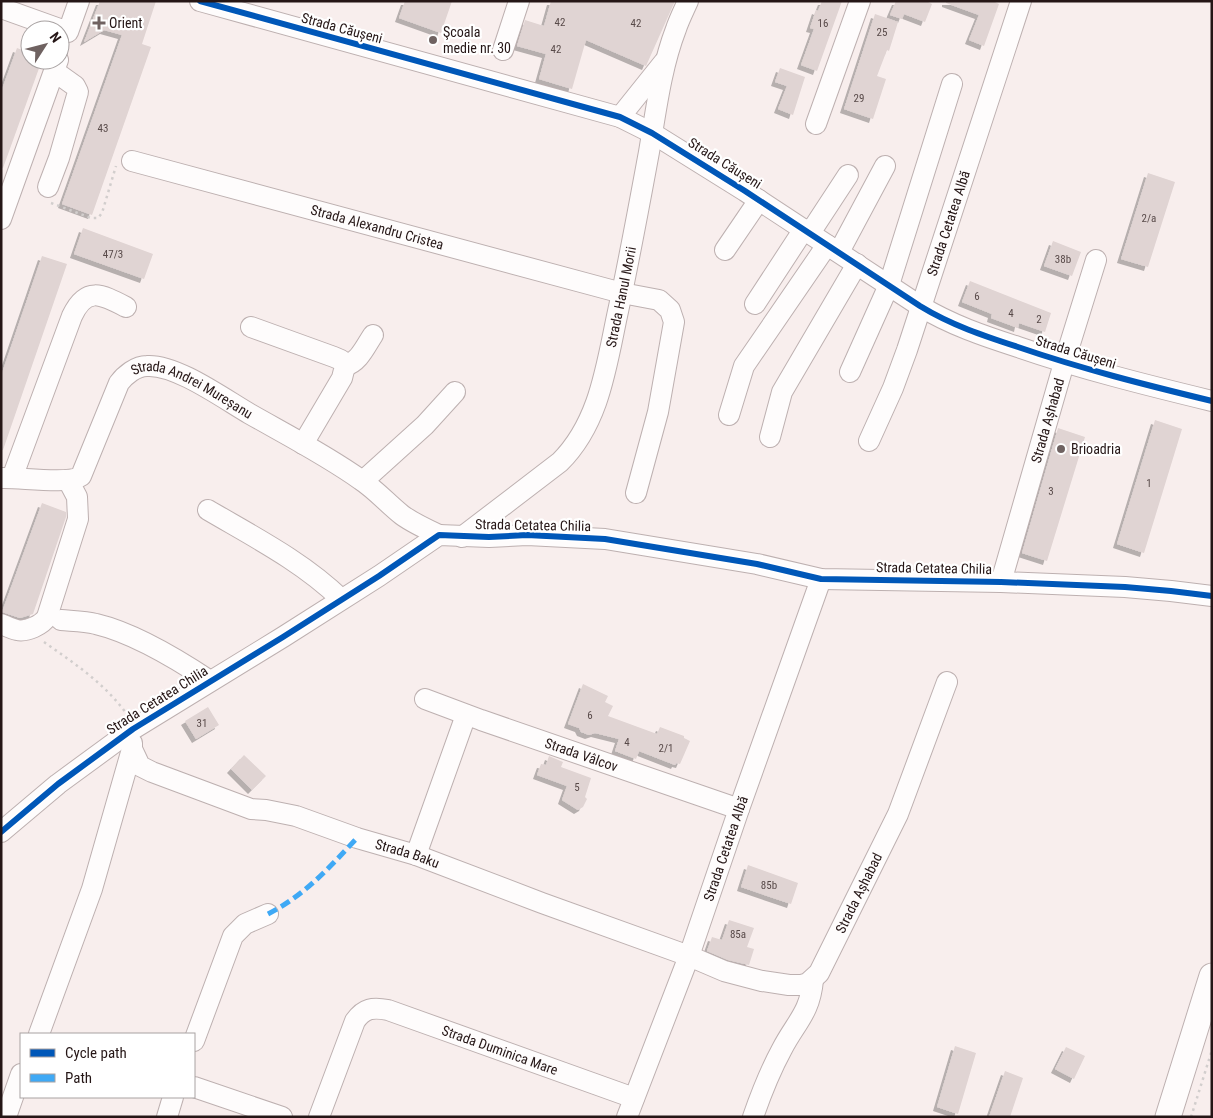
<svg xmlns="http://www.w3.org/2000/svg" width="1213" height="1118" font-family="'Roboto Condensed',sans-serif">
	<defs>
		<filter id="shadow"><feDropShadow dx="-4" dy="4" stdDeviation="0" flood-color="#0004"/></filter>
	</defs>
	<rect width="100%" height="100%" fill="#f8eeed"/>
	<path fill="#e0d4d3" filter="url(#shadow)" d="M 100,1 L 156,1 L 142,44 L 151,47 L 92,215 L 62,204 L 122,35 L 104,30 L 84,42 Z
		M 405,1 L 452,1 L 441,33 L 399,18 Z
		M 551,1 L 675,1 L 646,66 L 586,40 L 572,89 L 539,79 L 546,54 L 517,46 L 525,20 L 544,26 Z
		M 822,1 L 842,1 L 817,71 L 801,65 L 814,29 L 810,28 L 816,10 L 818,11 Z
		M 896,1 L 926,1 L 932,4 L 925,22 L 904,14 L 902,19 L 890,15 Z
		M 946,1 L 993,1 L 999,4 L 984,46 L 969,40 L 979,15 L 946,3 Z
		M 875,14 L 898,22 L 889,51 L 887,50 L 877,76 L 886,79 L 873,119 L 844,109 Z
		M 17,48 L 30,53 L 30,60 L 42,60 L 3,168 L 1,167 L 1,92 Z
		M 780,68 L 805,77 L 793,115 L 778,109 L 787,86 L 775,82 Z
		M 1148,173 L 1175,182 L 1148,267 L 1121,259 Z
		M 83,228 L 153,254 L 144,279 L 74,254 Z
		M 1053,241 L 1081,252 L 1072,276 L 1044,266 Z
		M 42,256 L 67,264 L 3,450 L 1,450 L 1,376 Z
		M 970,281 L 1051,313 L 1045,332 L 1019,323 L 1018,328 L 991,318 L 992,314 L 962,302 Z
		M 1155,420 L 1182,429 L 1144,553 L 1117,544 Z
		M 1058,428 L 1085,437 L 1047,561 L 1022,553 Z
		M 42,503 L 66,512 L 66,517 L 33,614 L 20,618 L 2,612 Z
		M 583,684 L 608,696 L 605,702 L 613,706 L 608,716 L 657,734 L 660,727 L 684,736 L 684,738 L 690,741 L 680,764 L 676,763 L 675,765 L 639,751 L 636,759 L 615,751 L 619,739 L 595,733 L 589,735 L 581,732 L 579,728 L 568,724 Z
		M 208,707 L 219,725 L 196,739 L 185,721 Z
		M 244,755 L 266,776 L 252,790 L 231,769 Z
		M 549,756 L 563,762 L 561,767 L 591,778 L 585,797 L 587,799 L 583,807 L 578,810 L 562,800 L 567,786 L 537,775 L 541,764 L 546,765 Z
		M 748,865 L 798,883 L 791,904 L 741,887 Z
		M 729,920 L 754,928 L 747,947 L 754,949 L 749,965 L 728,960 L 707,951 L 712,937 L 722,940 Z
		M 955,1046 L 976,1053 L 958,1114 L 937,1107 Z
		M 1066,1047 L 1085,1056 L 1074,1079 L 1055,1069 Z
		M 1005,1071 L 1023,1078 L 1010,1117 L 989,1117 Z"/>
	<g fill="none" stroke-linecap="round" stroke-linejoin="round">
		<g stroke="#bdb0b0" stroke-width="22">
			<g id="minor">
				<path d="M 200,1 L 620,117 L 652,133 L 745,191 L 920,306 C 951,325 984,336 1018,347 C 1082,369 1146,385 1212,401"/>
				<path d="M 1,8 L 68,32 L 79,1"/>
				<path d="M 503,50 L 519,1"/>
				<path d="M 620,117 L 664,62"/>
				<path d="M 816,124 L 860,1"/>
				<path id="s1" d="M 132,161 L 622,293 L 659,300 L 670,310 L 674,322 L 658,412 L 636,493"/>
				<path d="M 48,187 L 59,158 L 78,92 L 75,86 L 54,71"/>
				<path d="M 1,219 L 58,60"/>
				<path d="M 810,233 L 848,175"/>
				<path d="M 725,250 L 759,200"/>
				<path d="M 839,252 L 885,166"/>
				<path d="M 755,304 L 804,229"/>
				<path d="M 251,327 L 334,357 L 341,360 L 345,366 L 342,378 L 303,444"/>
				<path d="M 345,366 C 359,362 365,347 373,335"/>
				<path d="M 850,372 L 889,285 L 952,84"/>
				<path d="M 729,415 L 744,366 L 827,245"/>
				<path d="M 770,437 L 782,392 L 857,264"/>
				<path id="s2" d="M 869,441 L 893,388 L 907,350 L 1021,1"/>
				<path id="s3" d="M 1,478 C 19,477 69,485 81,476 L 119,383 C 125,375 136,366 147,366 C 176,364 224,399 250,414 C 287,435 326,455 361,480 C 376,490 388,504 402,515 C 413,523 426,529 439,535"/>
				<path d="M 12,478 L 72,316 C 86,286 101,294 126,307"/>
				<path d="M 363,481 L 425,425 L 455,392"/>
				<path d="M 208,510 C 254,537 303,562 341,599"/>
				<path id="s4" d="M 462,537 L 560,462 C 599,423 606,368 617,316 C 629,261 639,206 649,152 C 656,111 661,68 676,29 C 679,20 684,10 688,1"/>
				<path id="s5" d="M 1001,582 L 1064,363 L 1096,260"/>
				<path d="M 61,620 C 72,621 85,621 96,624 C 134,633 177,659 210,681"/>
				<path d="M 1,624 C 6,626 12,629 17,630 C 27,632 42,625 47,617 L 78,519 L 77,497 L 68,480"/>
				<path id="s6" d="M 425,699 L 481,720 L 739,809"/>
				<path id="s7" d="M 132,749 L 140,766 L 152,772 L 251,809 L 266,810 L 296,816 L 357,838 L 416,855 L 542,903 L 689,956 L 724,971 L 762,981 L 789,985 L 801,985 L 808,983 L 819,973 L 898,814 L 947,682"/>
				<path d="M 1,832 L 58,784 L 133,729 L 283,637 L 379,576 L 439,535 L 489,537 L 527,535 L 605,539 L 757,564 L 821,579 L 1001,582 L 1125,587 L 1171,591 L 1212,596"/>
				<path d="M 416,855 L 466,715"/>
				<path d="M 39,1034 L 92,889 L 132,749 L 132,743"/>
				<path d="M 194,1041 L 233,936 L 245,924 L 268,914"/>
				<path d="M 194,1087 L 282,1117"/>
				<path d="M 6,1117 L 21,1074"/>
				<path d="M 167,1117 L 173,1097"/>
				<path id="s8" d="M 319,1117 L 355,1021 C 364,1008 373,1007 388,1010 L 634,1098"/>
				<path id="s9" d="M 627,1117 L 689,956 L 739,809 L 821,579"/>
				<path d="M 753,1117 C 761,1094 770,1071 782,1049 C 796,1022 810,1013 813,980"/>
			</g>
		</g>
		<g stroke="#bdb0b0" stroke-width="27">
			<path id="major" d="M 1168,1117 L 1212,976"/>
		</g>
		<path stroke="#d2cecd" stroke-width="2.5" stroke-dasharray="2.5 4" stroke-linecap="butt" d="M 51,203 L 91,218 L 98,218 L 102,213 L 116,166
			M 44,642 C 74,663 104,683 126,713
			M 1191,1117 L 1212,1050"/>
		<use href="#minor" stroke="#fefcfc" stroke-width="20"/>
		<use href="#major" stroke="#fefcfc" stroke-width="25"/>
		<path stroke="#3fa9f5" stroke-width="5" stroke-dasharray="10 5" stroke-linecap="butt" d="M 268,914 C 305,895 329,868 357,838"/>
		<g stroke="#fff" stroke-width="9">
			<path id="cycleway" d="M 200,1 L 620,117 L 652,133 L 745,191 L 920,306 C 951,325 984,336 1018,347 C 1082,369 1146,385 1212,401
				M 1,832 L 58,784 L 133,729 L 283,637 L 379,576 L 439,535 L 489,537 L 527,535 L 605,539 L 757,564 L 821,579 L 1001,582 L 1125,587 L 1171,591 L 1212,596"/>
		</g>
		<use href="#cycleway" stroke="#0057b8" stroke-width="6"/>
	</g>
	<g fill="#6f6261" stroke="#fff" stroke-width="2">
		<path d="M96.5 15.5h5v5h5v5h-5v5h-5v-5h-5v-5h5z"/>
		<circle cx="433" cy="40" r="5"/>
		<circle cx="1061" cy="449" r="5"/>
	</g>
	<g text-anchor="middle" stroke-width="4.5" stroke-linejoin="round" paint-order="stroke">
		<g font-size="11" fill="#584a49">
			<text x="560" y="26">42</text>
			<text x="636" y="27">42</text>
			<text x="823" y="27">16</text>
			<text x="882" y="36">25</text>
			<text x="556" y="53">42</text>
			<text x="859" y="102">29</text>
			<text x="103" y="132">43</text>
			<text x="1149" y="222">2/a</text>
			<text x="113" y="258">47/3</text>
			<text x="1063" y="263">38b</text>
			<text x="977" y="300">6</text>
			<text x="1011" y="317">4</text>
			<text x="1039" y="323">2</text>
			<text x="1149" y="487">1</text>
			<text x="1051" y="495">3</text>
			<text x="590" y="719">6</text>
			<text x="202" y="727">31</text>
			<text x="627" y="746">4</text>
			<text x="666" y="752">2/1</text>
			<text x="577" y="791">5</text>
			<text x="769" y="889">85b</text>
			<text x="738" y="938">85a</text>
		</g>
		<g font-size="14" fill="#251616" stroke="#fff" text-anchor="start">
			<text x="109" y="28">Orient</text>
			<text x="443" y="37">Şcoala<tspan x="443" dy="16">medie nr. 30</tspan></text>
			<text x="1071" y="454">Brioadria</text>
		</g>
		<g font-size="14" fill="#251616" stroke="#fff">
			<text transform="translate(342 28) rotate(15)" y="5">Strada Căușeni</text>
			<text transform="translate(725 163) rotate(32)" y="5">Strada Căușeni</text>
			<text dy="5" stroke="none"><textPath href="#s2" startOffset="232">Strada Cetatea Albă</textPath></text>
			<text dy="5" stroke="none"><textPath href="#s1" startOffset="254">Strada Alexandru Cristea</textPath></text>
			<text dy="5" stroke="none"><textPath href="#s4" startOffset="302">Strada Hanul Morii</textPath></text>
			<text transform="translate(1076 352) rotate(17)" y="5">Strada Căușeni</text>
			<text dy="5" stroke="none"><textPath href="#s3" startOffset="265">Strada Andrei Mureșanu</textPath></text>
			<text dy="5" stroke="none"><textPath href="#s5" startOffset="168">Strada Așhabad</textPath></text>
			<text transform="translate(533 525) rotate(1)" y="5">Strada Cetatea Chilia</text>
			<text transform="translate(934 568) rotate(1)" y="5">Strada Cetatea Chilia</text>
			<text transform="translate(157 700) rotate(-32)" y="5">Strada Cetatea Chilia</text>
			<text dy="5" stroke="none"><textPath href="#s6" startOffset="166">Strada Vâlcov</textPath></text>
			<text dy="5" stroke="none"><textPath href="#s9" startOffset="286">Strada Cetatea Albă</textPath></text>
			<text dy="5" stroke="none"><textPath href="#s7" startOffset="301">Strada Baku</textPath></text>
			<text dy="5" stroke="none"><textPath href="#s7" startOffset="829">Strada Așhabad</textPath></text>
			<text dy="5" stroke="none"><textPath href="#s8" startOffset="259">Strada Duminica Mare</textPath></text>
		</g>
	</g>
	<rect width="1213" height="1118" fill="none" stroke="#251616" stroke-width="5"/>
	<rect x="20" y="1033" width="175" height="65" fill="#ffffff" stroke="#a8a2a2"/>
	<rect x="30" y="1049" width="25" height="8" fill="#0057b8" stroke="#a8a2a2"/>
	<text x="65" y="1058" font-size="15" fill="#251616">Cycle path</text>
	<rect x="30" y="1074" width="25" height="8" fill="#3fa9f5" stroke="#a8a2a2"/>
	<text x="65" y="1083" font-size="15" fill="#251616">Path</text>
	<g transform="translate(45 45) rotate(54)"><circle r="24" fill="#ffffff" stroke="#a8a2a2"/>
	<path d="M0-4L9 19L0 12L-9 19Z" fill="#6f6261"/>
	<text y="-8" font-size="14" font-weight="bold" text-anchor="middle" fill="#251616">N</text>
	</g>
</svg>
